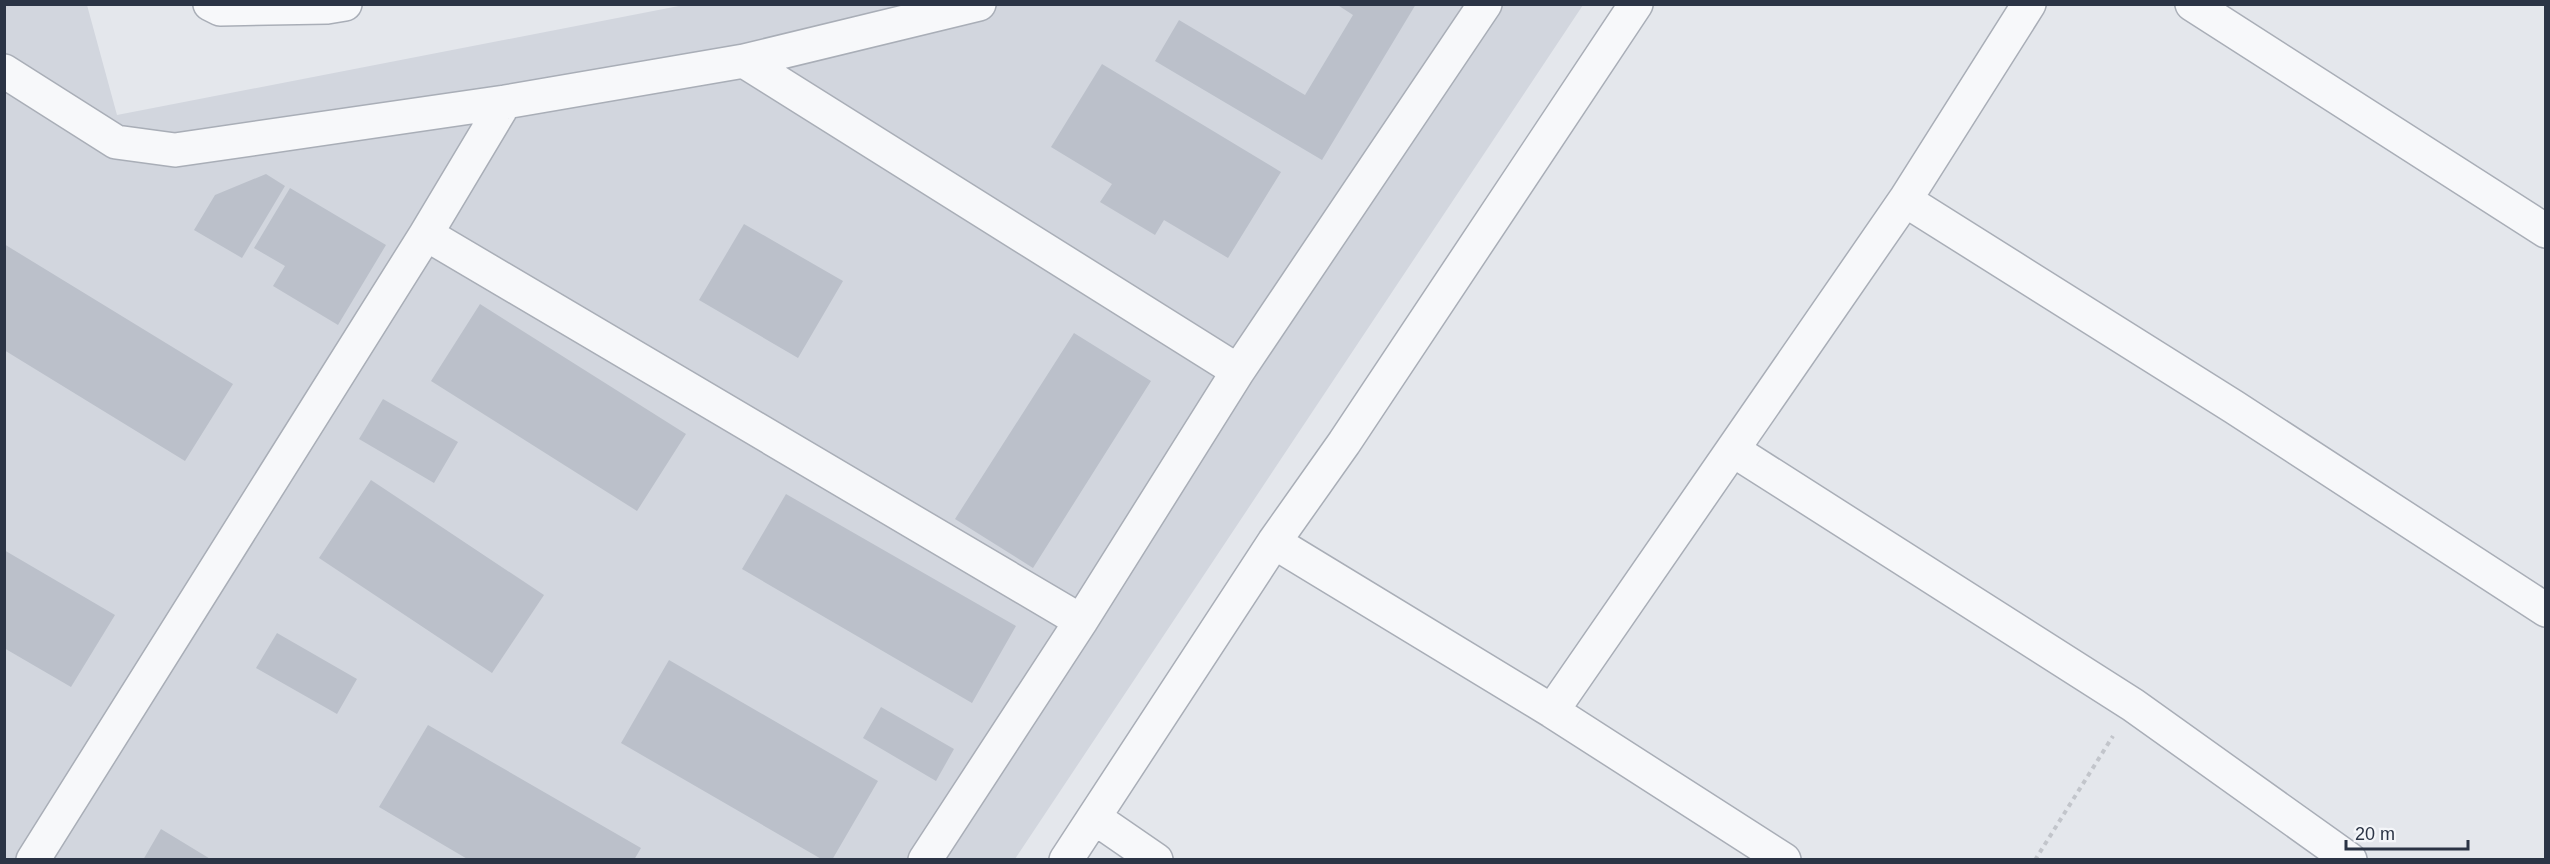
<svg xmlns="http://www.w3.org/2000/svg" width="2550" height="864" font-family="Arial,sans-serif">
	<rect width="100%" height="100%" fill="#e4e7ec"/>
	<path fill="#d2d6de" d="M 5,5 L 87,5 L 117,115 L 684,5 L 1583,5 L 1015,859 L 5,860 Z"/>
	<path fill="#bbc0ca" d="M 1336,4 L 1416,4 L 1322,160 L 1155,61 L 1179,20 L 1305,95 L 1353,15 Z
		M 1102,64 L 1281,172 L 1228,258 L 1164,220 L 1155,235 L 1100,202 L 1112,184 L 1051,147 Z
		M 266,174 L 285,186 L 242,258 L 194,230 L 215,195 Z
		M 290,188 L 386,245 L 338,325 L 273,286 L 285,266 L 254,248 Z
		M 744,224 L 843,281 L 798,358 L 699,300 Z
		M 4,244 L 233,384 L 185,461 L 4,350 Z
		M 480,304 L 686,434 L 637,511 L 431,381 Z
		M 1074,333 L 1151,381 L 1033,568 L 955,519 Z
		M 383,399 L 458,442 L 434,483 L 359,439 Z
		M 371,480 L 544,595 L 492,673 L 319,558 Z
		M 786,494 L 1016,626 L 972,703 L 742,569 Z
		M 4,550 L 115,615 L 71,687 L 4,648 Z
		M 277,633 L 357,679 L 337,714 L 256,668 Z
		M 669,660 L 878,781 L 832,860 L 823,860 L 621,743 Z
		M 881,707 L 954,749 L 936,781 L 863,738 Z
		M 428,725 L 641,848 L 634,860 L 469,860 L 379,807 Z
		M 161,829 L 212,860 L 143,860 Z"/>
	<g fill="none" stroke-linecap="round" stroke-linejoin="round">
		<g stroke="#a9aeb7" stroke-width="36">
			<path id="minor" d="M 210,4 L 220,9 L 327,7 L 345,4
				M 2192,4 L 2546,231
				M 744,61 L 1238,371
				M 4,71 L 116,142 L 175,150 L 505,102 L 744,61 L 979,4
				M 505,102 L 426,234 L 1081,621
				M 1905,200 L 2234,407 L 2546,610
				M 1733,450 L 2133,705 L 2350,860
				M 1274,542 L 1552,711 L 1784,860
				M 1552,711 L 1905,200 L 2029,4
				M 1095,818 L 1156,860
				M 33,860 L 426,234
				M 925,860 L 1081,621 L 1238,371 L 1485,4
				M 1066,860 L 1274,542 L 1344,443 L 1636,4"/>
		</g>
		<path stroke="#c2c5cb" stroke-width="4" stroke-dasharray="4.5 4.5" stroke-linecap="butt" d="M 2035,860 L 2113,736"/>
		<use href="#minor" stroke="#f7f8fa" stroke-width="33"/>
	</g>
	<rect width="2550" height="864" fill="none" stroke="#2b3445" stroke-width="12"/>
	<path d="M2346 840v9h122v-9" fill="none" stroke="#2b3445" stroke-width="3"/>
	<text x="2355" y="840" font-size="18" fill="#2b3445" stroke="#f4f6f9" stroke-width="4.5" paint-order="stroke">20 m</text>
</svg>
